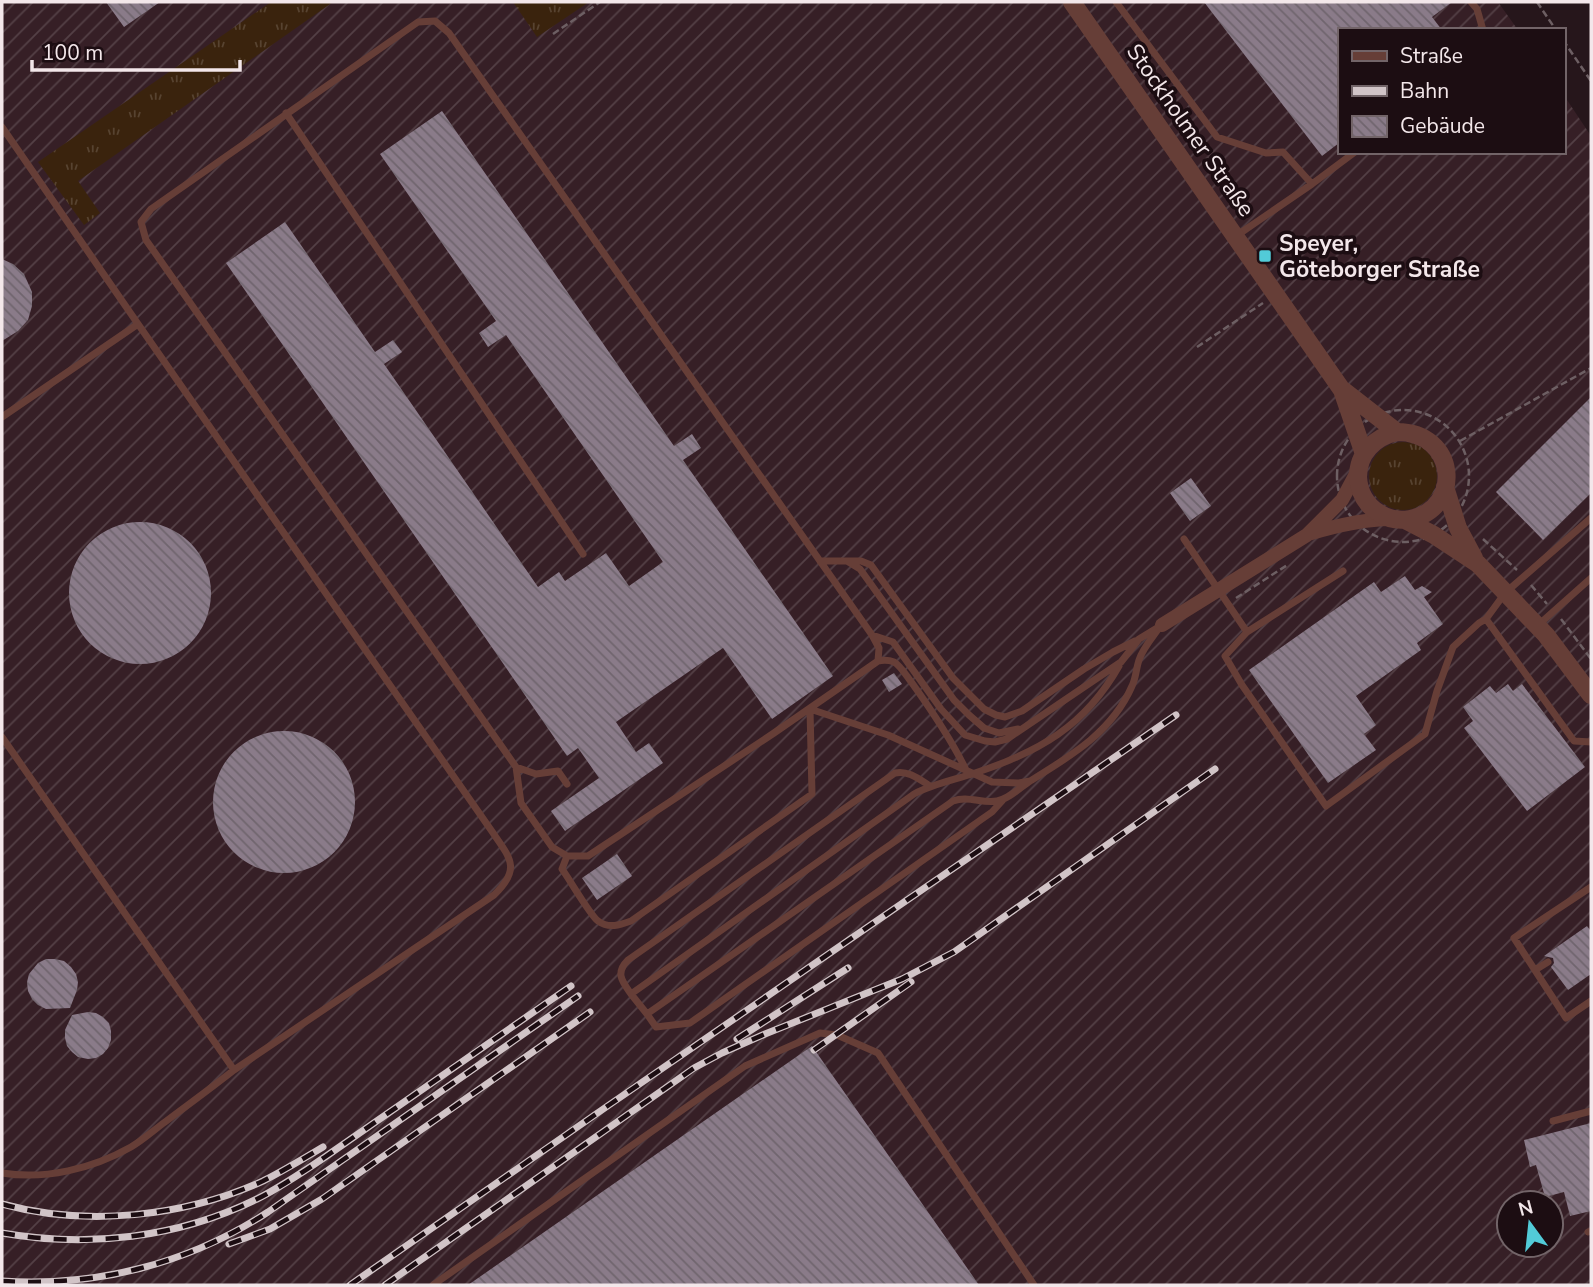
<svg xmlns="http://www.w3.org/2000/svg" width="1593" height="1287" font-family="'Nunito Sans',sans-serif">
	<defs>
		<pattern id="industrial-furrows" width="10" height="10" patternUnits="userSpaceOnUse" patternTransform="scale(1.75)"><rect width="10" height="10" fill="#361f26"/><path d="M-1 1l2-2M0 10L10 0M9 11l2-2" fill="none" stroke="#544046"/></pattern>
		<pattern id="grass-tufts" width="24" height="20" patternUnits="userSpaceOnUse" patternTransform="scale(1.75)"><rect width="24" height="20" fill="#3a230d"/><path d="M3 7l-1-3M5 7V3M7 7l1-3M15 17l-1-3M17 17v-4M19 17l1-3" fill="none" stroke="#574330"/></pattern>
		<pattern id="building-back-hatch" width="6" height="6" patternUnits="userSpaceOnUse" patternTransform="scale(1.75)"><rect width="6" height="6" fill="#8a7b89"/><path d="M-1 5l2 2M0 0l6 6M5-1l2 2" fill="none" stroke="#70656e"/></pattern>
	</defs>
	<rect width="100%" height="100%" fill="#26161b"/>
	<path fill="url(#industrial-furrows)" fill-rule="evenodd" d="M 2,2 L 1498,2 L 1518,30 L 1339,30 L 1339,152 L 1563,152 L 1563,94 L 1591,136 L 1591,1285 L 2,1285 ZM 1509,1203 L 1551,1203 L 1551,1245 L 1509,1245 Z"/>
	<path fill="url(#grass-tufts)" d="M 271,2 L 333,2 L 78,181 L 100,213 L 84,225 L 38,162 Z
		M 513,2 L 589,2 L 537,37 Z
		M1369 476a34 34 0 1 1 68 0a34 34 0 1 1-68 0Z"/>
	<path fill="url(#building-back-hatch)" d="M 106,2 L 160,2 L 124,27 Z
		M 1204,2 L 1452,2 L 1432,17 L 1442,30 L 1339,30 L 1339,143 L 1322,156 Z
		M 442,111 L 674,446 L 692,434 L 701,448 L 683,460 L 833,676 L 772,719 L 723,648 L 616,722 L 636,752 L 649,743 L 663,763 L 565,831 L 551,811 L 599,778 L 578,748 L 567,756 L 226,263 L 285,222 L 375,352 L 393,340 L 402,352 L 384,364 L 538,587 L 559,572 L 565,581 L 606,553 L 629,586 L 663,562 L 506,335 L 488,347 L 479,333 L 496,321 L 380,154 Z
		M 2,259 L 13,264 L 24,274 L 32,292 L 32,306 L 28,320 L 18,331 L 2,341 Z
		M 1591,397 L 1591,493 L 1543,540 L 1496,492 Z
		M 1191,478 L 1211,506 L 1190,521 L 1170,493 Z
		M69 593a71 71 0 1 1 142 0a71 71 0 1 1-142 0Z
		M 1405,576 L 1415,590 L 1422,586 L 1432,592 L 1424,597 L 1443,624 L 1417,643 L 1421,650 L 1356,696 L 1376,725 L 1364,734 L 1376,750 L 1328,783 L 1249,670 L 1374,582 L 1381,592 Z
		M 894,673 L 902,684 L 889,692 L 882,680 Z
		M 1508,684 L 1513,691 L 1522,684 L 1585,767 L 1527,811 L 1464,728 L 1473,721 L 1463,707 L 1490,686 L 1496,693 Z
		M213 802a71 71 0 1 1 142 0a71 71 0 1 1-142 0Z
		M 617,854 L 632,876 L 597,900 L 582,878 Z
		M 1587,926 L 1591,931 L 1591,974 L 1568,990 L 1551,967 L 1554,963 L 1553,958 L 1544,956 Z
		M 46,959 L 55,959 L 64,961 L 71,967 L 76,974 L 78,982 L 77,990 L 70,1008 L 46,1009 L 38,1005 L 32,999 L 28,991 L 27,982 L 29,974 L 38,963 Z
		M 88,1012 L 96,1013 L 103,1017 L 109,1023 L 111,1031 L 111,1040 L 108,1048 L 103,1054 L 96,1058 L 88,1059 L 78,1057 L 72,1052 L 67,1046 L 65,1038 L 65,1030 L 72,1015 Z
		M 812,1046 L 979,1285 L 468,1285 Z
		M 1591,1123 L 1591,1211 L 1570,1216 L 1564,1192 L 1545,1197 L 1536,1165 L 1530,1167 L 1524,1140 Z"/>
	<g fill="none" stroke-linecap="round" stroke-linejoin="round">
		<path stroke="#6d5f63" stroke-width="2.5" stroke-dasharray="7 3.5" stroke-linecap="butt" d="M 1537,2 L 1556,30
			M 553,34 L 600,2
			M 1563,40 L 1591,81
			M 1197,347 L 1263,303
			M1337 476a66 66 0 1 1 132 0a66 66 0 1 1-132 0Z
			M 1460,441 L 1591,368
			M 1483,539 L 1517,570
			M 1531,585 L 1547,604
			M 1236,598 L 1289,564
			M 1561,619 L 1591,659"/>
		<path stroke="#663e37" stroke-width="7" d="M 1116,2 L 1217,137 L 1266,153 L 1283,152 L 1312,184 L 1236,236
			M 1471,2 L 1477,9 L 1483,30
			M 286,113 L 583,554
			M 2,127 L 138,324 L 2,417
			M 1312,184 L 1355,152
			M 138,324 L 491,830 C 510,858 522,868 494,895 L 234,1070
			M 1591,518 L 1505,593 L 1486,619 L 1574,741 L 1591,742
			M 1184,539 L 1247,632 L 1225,656 L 1242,685 L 1326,806 L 1425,734 L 1437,691 L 1453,647 L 1479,623 L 1486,619
			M 820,561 L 847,561 L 860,569 L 954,700 L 969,715 L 984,728 L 999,733 L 1018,729
			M 847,561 L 861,561 L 871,565 L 953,678 L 984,709 L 996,715 L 1005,717 L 1022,711 L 1084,669 L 1113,652 L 1135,641
			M 1537,626 L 1591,578
			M 1247,632 L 1343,571
			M 872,635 L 879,648 L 878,661 L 774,733 L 588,856 L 567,856 L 552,847 L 521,803 L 516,767 L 146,240 L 141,222 L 151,209 L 418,22 L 435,21 L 449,33 L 872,635 L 893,642 L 941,709 L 965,735 L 985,741 L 995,742 L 1007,739 L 1121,662 L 1139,639 L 1162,625
			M 878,661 C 883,660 889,660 894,662 C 901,666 907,677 912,683 C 932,711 952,740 967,772
			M 2,737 L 234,1070 C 211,1088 188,1105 165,1122 C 154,1130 143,1140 131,1147 C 92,1169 45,1180 2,1173
			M 516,767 L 536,774 L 558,771 L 567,784
			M 1030,781 C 1021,787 1009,799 997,801 C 982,804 968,795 953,801 L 647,1014 L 631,994 L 914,794 C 933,784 954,780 975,773 C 1039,752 1085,726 1119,666
			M 567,856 L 562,869 C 570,880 590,915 598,921 C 609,929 620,925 631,921 L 812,794 L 810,709 L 888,735 L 992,782 L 1019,783 L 1030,781 C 1071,756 1112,732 1132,686 C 1136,678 1136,669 1139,660 C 1143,648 1152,638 1159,628
			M 1591,887 L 1514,938 L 1566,1018 L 1591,1001
			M 1535,970 L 1548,962
			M 631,994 C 622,981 615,973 628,960 L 895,773 C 908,770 919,779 930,786
			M 647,1014 L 656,1027 L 690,1023 L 992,812 L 1002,801
			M 1553,1121 L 1591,1111
			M 1588,1232 L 1591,1231
			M 433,1285 L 745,1066 L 820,1033 L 837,1035 L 878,1053 L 1034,1285"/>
		<path stroke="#663e37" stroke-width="14" d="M 1308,534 C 1335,526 1363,519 1391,519
			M 1162,625 L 1307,535 L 1342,500 L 1358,470"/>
		<path stroke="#663e37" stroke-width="18" d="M 1072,2 L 1342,390 L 1364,454
			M 1343,390 L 1397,432 C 1457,432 1464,508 1410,519 C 1399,521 1388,519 1379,513 C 1366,505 1359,492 1358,477 C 1358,453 1375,437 1397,432
			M 1445,487 L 1458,528 L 1474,558
			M 1405,520 L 1434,535 L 1478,564 L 1546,635 L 1591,695"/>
		<g stroke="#d1c4c7" stroke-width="7">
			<path id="rail" d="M 737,1039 L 848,968
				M 814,1050 L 911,982
				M 2,1204 C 86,1227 184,1217 263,1181 C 283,1171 303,1159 323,1147
				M 2,1233 C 88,1248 178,1238 257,1199 C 281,1187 303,1172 325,1157 L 571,986
				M 229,1244 L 270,1229 L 322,1199 L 590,1012
				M 2,1281 C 97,1287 188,1264 268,1212 L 578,996
				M 350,1285 L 609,1105 L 1176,715
				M 385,1285 L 694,1068 L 722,1053 L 765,1034 L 902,979 L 954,952 L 1215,769"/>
		</g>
		<use href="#rail" stroke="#1c0d12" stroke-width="4.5" stroke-dasharray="13" stroke-linecap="butt"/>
	</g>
	<rect fill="#52cbd8" stroke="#1c0d12" stroke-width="2.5" x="1258" y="249" width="14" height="14" rx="3.5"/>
	<g text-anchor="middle" stroke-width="7" stroke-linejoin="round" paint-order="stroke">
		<g font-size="23" fill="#f3e7ea" stroke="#1c0d12">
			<text transform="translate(1191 130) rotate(55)" y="8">Stockholmer Straße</text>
		</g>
		<g font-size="23" font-weight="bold" fill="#f3e7ea" stroke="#1c0d12" text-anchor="start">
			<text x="1279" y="251">Speyer,<tspan x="1279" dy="26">Göteborger Straße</tspan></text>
		</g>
	</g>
	<rect width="1593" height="1287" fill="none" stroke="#f3e7ea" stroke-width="7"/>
	<rect x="1338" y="28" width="228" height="126" fill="#1c0d12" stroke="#726468" stroke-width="2"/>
	<rect x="1352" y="51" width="35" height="10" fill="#663e37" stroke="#726468" stroke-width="2"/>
	<text x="1400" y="63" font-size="21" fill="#f3e7ea">Straße</text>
	<rect x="1352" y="86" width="35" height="10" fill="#d1c4c7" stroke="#726468" stroke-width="2"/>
	<text x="1400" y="98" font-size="21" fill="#f3e7ea">Bahn</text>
	<rect x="1352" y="116" width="35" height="21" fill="url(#building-back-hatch)" stroke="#726468" stroke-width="2"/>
	<text x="1400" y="133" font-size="21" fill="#f3e7ea">Gebäude</text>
	<g transform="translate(1530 1224) rotate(345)"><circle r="33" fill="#1c0d12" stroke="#726468" stroke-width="2"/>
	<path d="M0-5L12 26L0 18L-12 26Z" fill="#52cbd8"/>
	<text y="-10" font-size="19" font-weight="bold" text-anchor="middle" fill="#f3e7ea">N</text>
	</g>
	<path d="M32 60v10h208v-10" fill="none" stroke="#f3e7ea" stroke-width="3.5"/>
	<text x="42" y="60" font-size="21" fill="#f3e7ea" stroke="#1c0d12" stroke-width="5" paint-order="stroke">100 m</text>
</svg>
